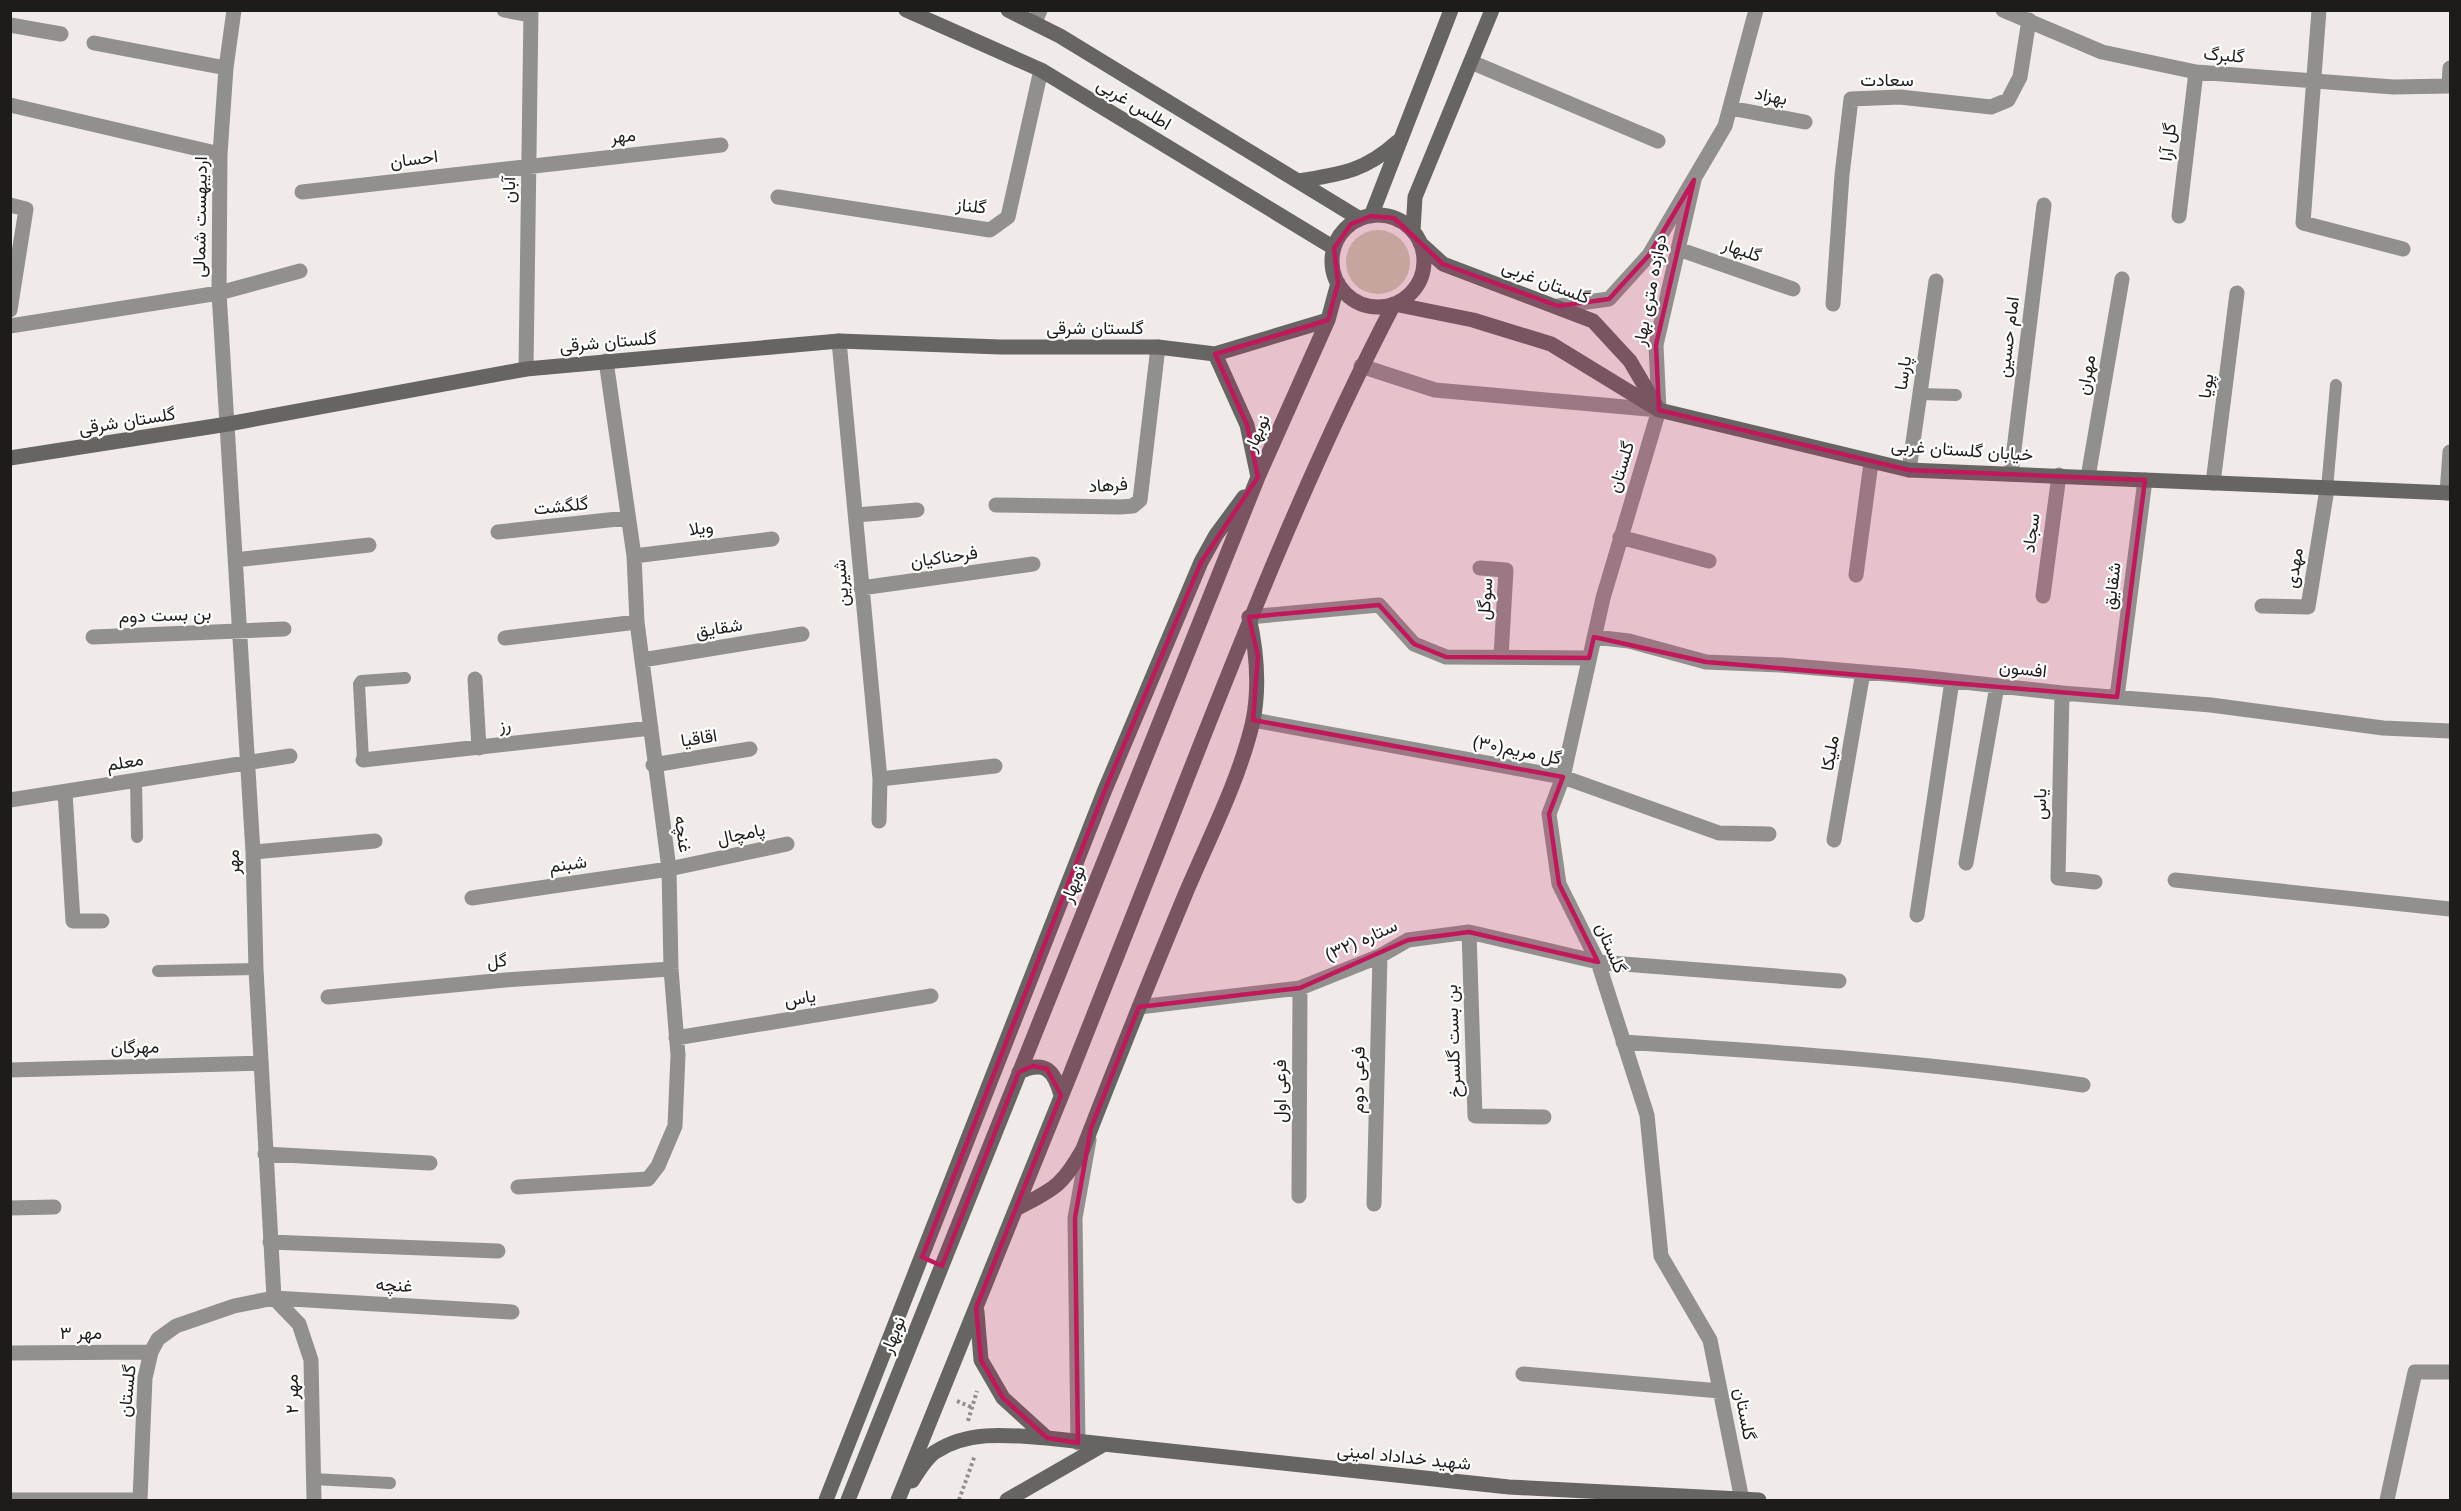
<svg xmlns="http://www.w3.org/2000/svg" width="2461" height="1511" font-family="Arial,Vazirmatn,sans-serif">
	<rect width="100%" height="100%" fill="#f0ebe9"/>
	<path fill="#c6c8b0" d="M1346 262a32 32 0 1 1 64 0a32 32 0 1 1-64 0Z"/>
	<g fill="none" stroke-linecap="round" stroke-linejoin="round">
		<path stroke="#918e8c" stroke-width="4" stroke-dasharray="3 3" stroke-linecap="butt" d="M 957,1401 L 971,1407
			M 968,1421 L 977,1391
			M 959,1500 L 975,1455"/>
		<path stroke="#91908f" stroke-width="12" d="M 1920,394 L 1956,395
			M 2327,489 L 2336,385
			M 363,760 L 359,684 L 361,681 L 405,678
			M 136,780 L 137,837
			M 158,971 L 256,969
			M 313,1479 L 390,1483"/>
		<path stroke="#91908f" stroke-width="15" d="M 234,10 L 226,68 L 220,154 L 219,293 L 253,852 L 256,969 L 274,1298
			M 504,10 L 530,15
			M 2003,10 L 2102,52 L 2196,72 L 2393,87 L 2450,86
			M 2319,10 L 2303,223 L 2403,249
			M 1035,22 L 1040,10
			M 10,25 L 61,34
			M 94,43 L 226,68
			M 1471,62 L 1658,141
			M 2449,86 L 2450,68
			M 10,105 L 220,154
			M 1730,108 L 1805,122
			M 1694,180 L 1656,345 L 1659,410 L 1603,598 L 1563,777 L 1549,814 L 1559,884 L 1598,962 L 1647,1115 L 1661,1256 L 1710,1340 L 1742,1500
			M 302,192 L 721,145
			M 778,197 L 990,230 L 1008,217 L 1041,70
			M 10,205 L 26,209 L 10,310
			M 2179,216 L 2196,72
			M 1678,249 L 1793,289
			M 1833,304 L 1842,175 L 1851,99 L 1900,97 L 1991,107 L 2008,100 L 2020,77 L 2029,20
			M 1558,306 L 1609,299 L 1649,255 L 1725,126 L 1756,10
			M 10,326 L 219,293 L 300,271
			M 839,341 L 880,779 L 879,821
			M 1361,366 L 1435,390 L 1659,410
			M 526,369 L 531,10
			M 1909,470 L 1936,281
			M 2011,474 L 2044,205
			M 2088,477 L 2122,279
			M 2213,483 L 2237,293
			M 2447,493 L 2450,452
			M 996,505 L 1120,507 L 1133,506 L 1140,500 L 1158,347
			M 856,515 L 917,510
			M 498,532 L 627,518
			M 1620,537 L 1709,561
			M 634,556 L 772,539
			M 235,560 L 369,545
			M 1480,568 L 1506,570 L 1501,657
			M 1856,575 L 1871,463
			M 861,588 L 1033,564
			M 2043,596 L 2059,475
			M 2262,606 L 2308,607 L 2327,489
			M 1249,617 L 1379,605 L 1414,644 L 1446,657 L 1589,658
			M 93,637 L 284,629
			M 1594,637 L 1629,641 L 1706,662 L 1781,665 L 1910,676 L 2062,693 L 2211,705 L 2383,728 L 2450,731
			M 505,638 L 637,622
			M 642,660 L 802,634
			M 475,679 L 479,748
			M 2062,693 L 2058,878 L 2095,882
			M 2117,697 L 2145,480
			M 1253,720 L 1563,777 L 1719,833 L 1769,834
			M 363,760 L 651,728
			M 653,765 L 750,749
			M 880,779 L 995,766
			M 65,792 L 73,921 L 102,921
			M 10,800 L 290,756
			M 1834,840 L 1863,672
			M 253,852 L 375,841
			M 1966,863 L 1997,686
			M 2175,880 L 2450,909
			M 472,898 L 669,869 L 787,844
			M 1917,915 L 1952,681
			M 1469,932 L 1475,1116 L 1544,1117
			M 328,997 L 505,980 L 671,969
			M 1139,1007 L 1300,988 L 1380,956 L 1408,940 L 1469,932 L 1598,962 L 1839,981
			M 676,1038 L 931,996
			M 1623,1042 C 1777,1052 1930,1062 2083,1085
			M 10,1070 L 261,1063
			M 265,1154 L 430,1163
			M 518,1187 L 648,1179 L 658,1166 L 675,1126 L 678,1055 L 671,969 L 669,869 L 637,622 L 634,556 L 606,361
			M 1299,1196 L 1300,988
			M 1374,1204 L 1380,956
			M 10,1208 L 54,1207
			M 270,1242 L 498,1251
			M 274,1298 L 299,1324 L 311,1360 L 314,1500
			M 10,1353 L 151,1352
			M 1523,1374 L 1720,1391
			M 1078,1443 L 1075,1218 L 1089,1140
			M 10,1500 L 140,1500
			M 140,1500 L 145,1378 L 151,1352 L 158,1339 L 176,1326 L 234,1306 L 274,1298 L 512,1312
			M 2387,1500 L 2415,1372 L 2450,1372"/>
		<path stroke="#666563" stroke-width="15" d="M 906,10 L 1041,70 L 1334,248
			M 1008,10 L 1060,36 L 1360,219
			M 1298,181 C 1340,174 1364,172 1397,142
			M1332 261a46 46 0 1 1 92 0a46 46 0 1 1-92 0Z
			M 1371,216 L 1451,10
			M 1413,231 L 1415,197 L 1492,10
			M 1420,243 L 1443,264 L 1593,321 L 1630,361 L 1657,407
			M 1215,354 L 1247,425 L 1258,477
			M 10,458 L 228,424 L 526,369 L 839,341 L 1000,347 L 1158,347 L 1215,354 L 1328,320
			M 1019,1072 C 1045,1060 1054,1070 1061,1095
			M 1016,1209 C 1053,1189 1061,1188 1083,1149 C 1116,1064 1150,979 1185,895 C 1209,838 1239,781 1253,721 C 1260,685 1257,652 1249,617
			M 1047,1438 L 1509,1487 L 1759,1500
			M 912,1481 C 918,1472 926,1458 935,1452 C 968,1430 1009,1435 1047,1438 L 1003,1398 L 981,1360 L 977,1312
			M 826,1500 L 1104,792 L 1201,562 L 1216,535 L 1244,497
			M 848,1500 L 1258,477 L 1328,320 L 1338,283
			M 898,1500 C 985,1288 1071,1074 1155,860 C 1229,672 1300,484 1394,304 L 1473,320 L 1551,344 L 1659,410 L 1909,470 L 2450,493
			M 1007,1500 L 1101,1446"/>
	</g>
	<path fill="#c2185b" fill-opacity="0.2" stroke="#c2185b" stroke-width="4.5" stroke-linejoin="round" d="M 1694,180 L 1656,345 L 1659,410 L 1909,470 L 2145,480 L 2117,697 L 1706,662 L 1594,637 L 1589,658 L 1446,657 L 1414,644 L 1379,605 L 1249,617 L 1258,656 L 1253,720 L 1563,777 L 1549,814 L 1559,884 L 1598,962 L 1469,932 L 1408,940 L 1300,988 L 1139,1007 L 1091,1128 L 1075,1218 L 1078,1443 L 1047,1438 L 1003,1398 L 981,1360 L 976,1308 L 1061,1095 L 1047,1069 L 1033,1066 L 1019,1072 L 942,1266 L 922,1257 L 1104,792 L 1201,562 L 1258,477 L 1247,425 L 1215,354 L 1328,320 L 1338,283 L 1334,248 L 1351,224 L 1371,216 L 1394,218 L 1443,264 L 1558,306 L 1609,299 L 1649,255 Z"/>
	<g text-anchor="middle" stroke-width="4.5" stroke-linejoin="round" paint-order="stroke">
		<g font-size="18" fill="#1e1c1b" stroke="#fff">
			<text transform="translate(2224 55) rotate(5)" y="6">گلبرگ</text>
			<text x="1887" y="86">سعادت</text>
			<text transform="translate(1771 96) rotate(11)" y="6">بهزاد</text>
			<text transform="translate(1134 104) rotate(31)" y="6">اطلس غربی</text>
			<text transform="translate(623 136) rotate(-6)" y="6">مهر</text>
			<text transform="translate(2168 142) rotate(-83)" y="6">گل آرا</text>
			<text transform="translate(414 159) rotate(-7)" y="6">احسان</text>
			<text transform="translate(509 190) rotate(-89)" y="6">آبان</text>
			<text transform="translate(971 206) rotate(6)" y="6">گلناز</text>
			<text transform="translate(200 217) rotate(-89)" y="6">اردیبهست شمالی</text>
			<text transform="translate(1742 250) rotate(19)" y="6">گلبهار</text>
			<text transform="translate(1546 282) rotate(21)" y="6">گلستان غربی</text>
			<text transform="translate(1650 290) rotate(-79)" y="6">دوازده متری بهار</text>
			<text x="1095" y="334">گلستان شرقی</text>
			<text transform="translate(2008 337) rotate(-83)" y="6">امام حسین</text>
			<text transform="translate(608 342) rotate(-5)" y="6">گلستان شرقی</text>
			<text transform="translate(1903 373) rotate(-82)" y="6">پارسا</text>
			<text transform="translate(2086 375) rotate(-80)" y="6">مهران</text>
			<text transform="translate(2206 386) rotate(-83)" y="6">پویا</text>
			<text transform="translate(127 421) rotate(-9)" y="6">گلستان شرقی</text>
			<text transform="translate(1257 433) rotate(-66)" y="6">نوبهار</text>
			<text transform="translate(1962 450) rotate(4)" y="6">خیابان گلستان غربی</text>
			<text transform="translate(1621 467) rotate(-73)" y="6">گلستان</text>
			<text transform="translate(1108 485) rotate(-4)" y="6">فرهاد</text>
			<text transform="translate(561 506) rotate(-6)" y="6">گلگشت</text>
			<text transform="translate(701 528) rotate(-7)" y="6">ویلا</text>
			<text transform="translate(2031 533) rotate(-82)" y="6">سجاد</text>
			<text transform="translate(944 557) rotate(-8)" y="6">فرحناکیان</text>
			<text transform="translate(2294 568) rotate(-81)" y="6">مهدی</text>
			<text transform="translate(841 583) rotate(-95)" y="6">شیرین</text>
			<text transform="translate(2112 586) rotate(-83)" y="6">شقایق</text>
			<text transform="translate(1485 599) rotate(-86)" y="6">سوگل</text>
			<text transform="translate(165 615) rotate(-2)" y="6">بن بست دوم</text>
			<text transform="translate(719 628) rotate(-9)" y="6">شقایق</text>
			<text transform="translate(2023 669) rotate(6)" y="6">افسون</text>
			<text transform="translate(505 725) rotate(-7)" y="6">رز</text>
			<text transform="translate(699 738) rotate(-9)" y="6">اقاقیا</text>
			<text transform="translate(1517 750) rotate(11)" y="6">گل مریم(۳۰)</text>
			<text transform="translate(1830 753) rotate(-80)" y="6">ملیکا</text>
			<text transform="translate(125 762) rotate(-10)" y="6">معلم</text>
			<text transform="translate(2040 804) rotate(-89)" y="6">یاس</text>
			<text transform="translate(683 834) rotate(82)" y="6">غنچه</text>
			<text transform="translate(741 834) rotate(-12)" y="6">پامچال</text>
			<text transform="translate(233 862) rotate(-92)" y="6">مهر</text>
			<text transform="translate(568 864) rotate(-8)" y="6">شبنم</text>
			<text transform="translate(1073 884) rotate(-68)" y="6">نوبهار</text>
			<text transform="translate(1361 940) rotate(-24)" y="6">ستاره (۳۲)</text>
			<text transform="translate(1611 948) rotate(67)" y="6">گلستان</text>
			<text transform="translate(497 961) rotate(-5)" y="6">گل</text>
			<text transform="translate(800 998) rotate(-9)" y="6">یاس</text>
			<text transform="translate(1453 1041) rotate(-92)" y="6">بن بست گلسرخ</text>
			<text transform="translate(135 1047) rotate(-1)" y="6">مهرگان</text>
			<text transform="translate(1358 1080) rotate(-89)" y="6">فرعی دوم</text>
			<text transform="translate(1280 1091) rotate(-90)" y="6">فرعی اول</text>
			<text transform="translate(394 1285) rotate(3)" y="6">غنچه</text>
			<text x="81" y="1339">مهر ۳</text>
			<text transform="translate(893 1335) rotate(-68)" y="6">نوبهار</text>
			<text transform="translate(127 1391) rotate(-84)" y="6">گلستان</text>
			<text transform="translate(292 1394) rotate(-91)" y="6">مهر ۲</text>
			<text transform="translate(1745 1414) rotate(79)" y="6">گلستان</text>
			<text transform="translate(1404 1457) rotate(6)" y="6">شهید خداداد امینی</text>
		</g>
	</g>
	<rect width="2461" height="1511" fill="none" stroke="#1e1c1b" stroke-width="24"/>
</svg>
